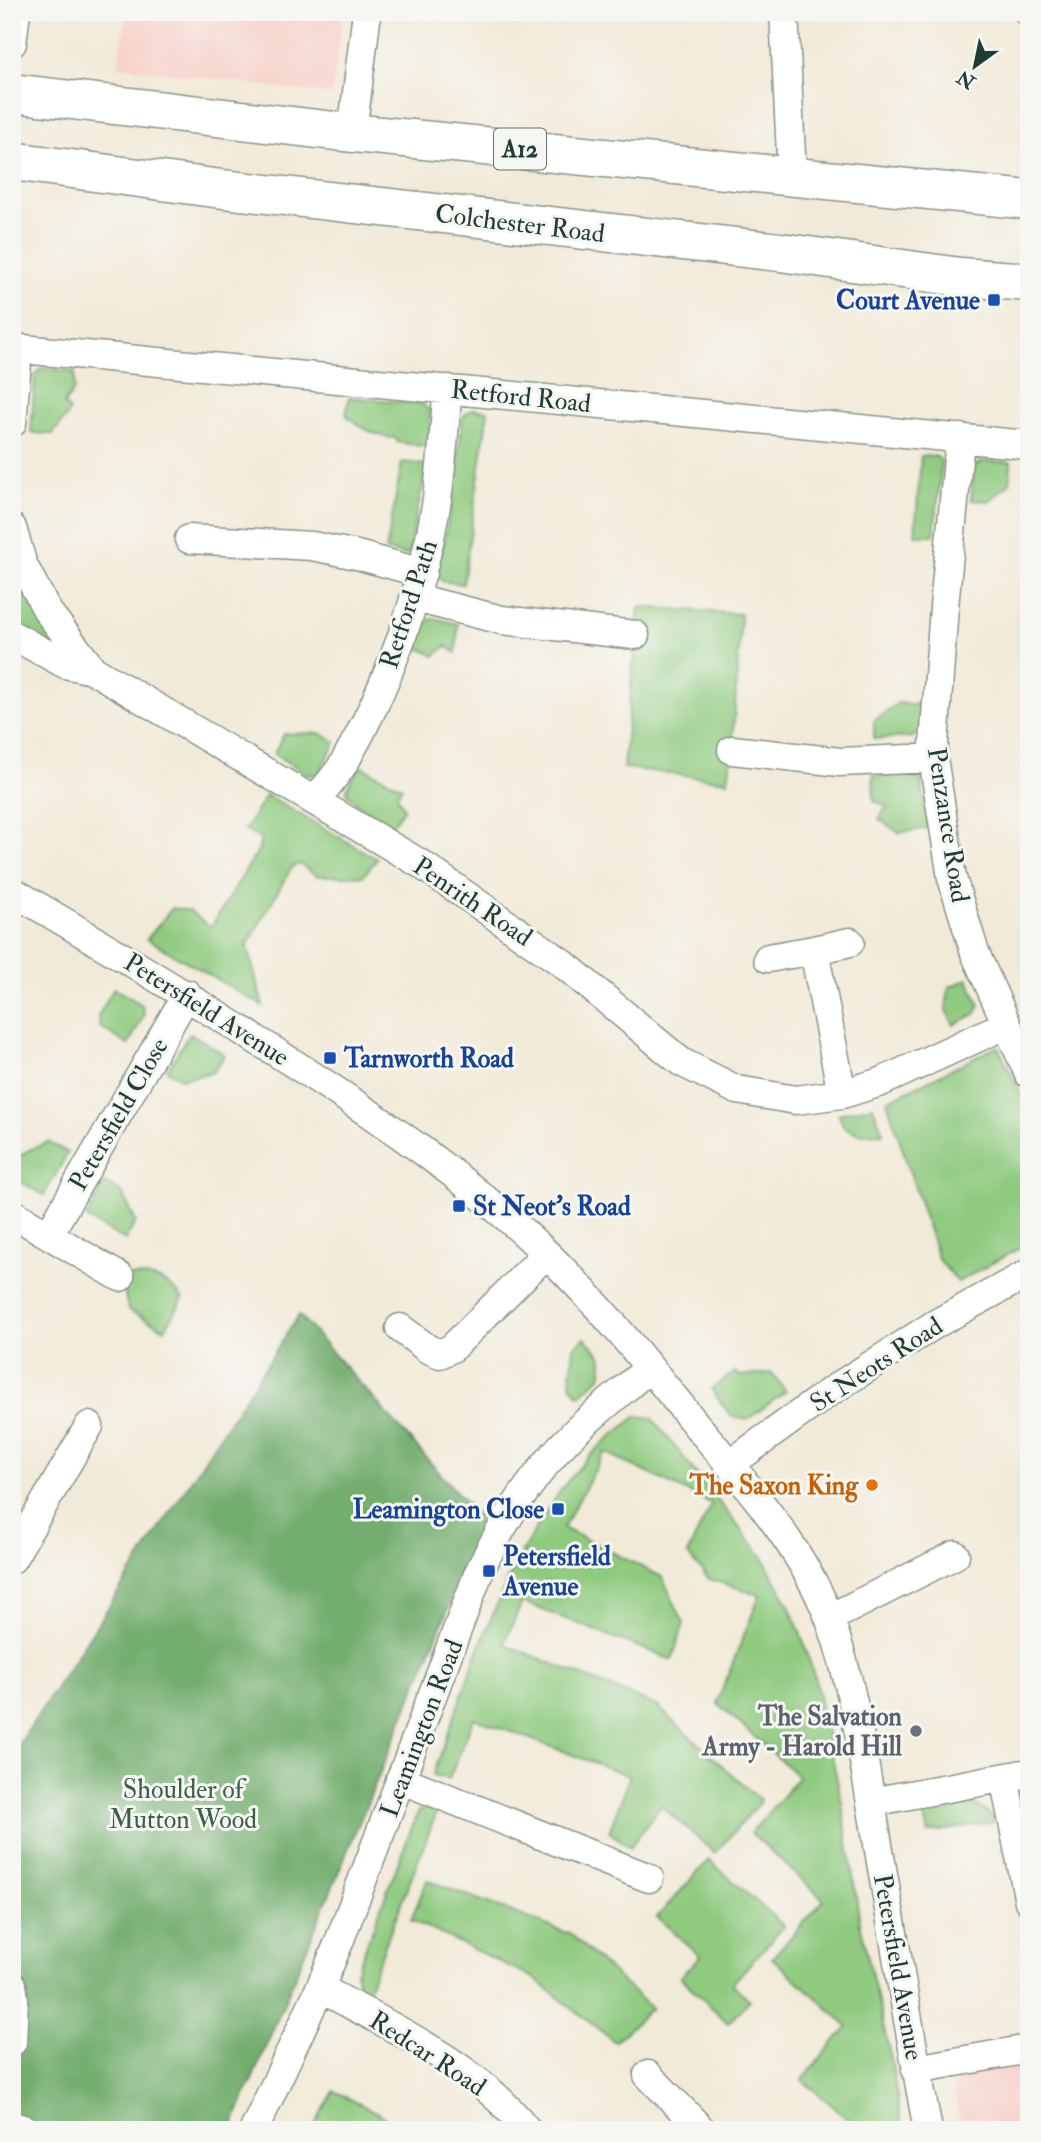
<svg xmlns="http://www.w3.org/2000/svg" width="1041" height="2142" font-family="'IM FELL Double Pica',serif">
	<rect width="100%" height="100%" fill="#f6f6f2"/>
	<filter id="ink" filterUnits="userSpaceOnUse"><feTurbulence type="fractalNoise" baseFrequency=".0143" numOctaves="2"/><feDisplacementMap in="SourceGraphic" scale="14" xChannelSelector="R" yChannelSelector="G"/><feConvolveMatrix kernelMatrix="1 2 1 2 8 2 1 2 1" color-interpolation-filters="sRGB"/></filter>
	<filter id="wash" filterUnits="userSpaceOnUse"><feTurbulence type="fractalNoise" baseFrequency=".00686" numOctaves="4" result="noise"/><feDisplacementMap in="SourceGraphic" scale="28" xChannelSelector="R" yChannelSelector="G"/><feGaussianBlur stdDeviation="1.57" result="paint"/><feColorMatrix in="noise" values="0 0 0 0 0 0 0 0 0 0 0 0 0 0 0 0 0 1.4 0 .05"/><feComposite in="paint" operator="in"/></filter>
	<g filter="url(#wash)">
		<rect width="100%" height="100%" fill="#f2ead8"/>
		<path fill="#f7d0c9" d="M 126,12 L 343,12 L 332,95 L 118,66 Z
			M 1029,2038 L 1029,2130 L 961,2130 L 948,2053 Z"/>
		<path fill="#8fca7f" stroke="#57845a" stroke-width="2" d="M 42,368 L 75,372 L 74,390 L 64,404 L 70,411 L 53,434 L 31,433 L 35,376 Z
			M 349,397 L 422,404 L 431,412 L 428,447 L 397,442 L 396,438 C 376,437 361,428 346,415 Z
			M 472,409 L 488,411 L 463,584 L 442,581 L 437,574 L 451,508 L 463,416 Z
			M 921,456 L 937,456 L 942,463 L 934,535 L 915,535 Z
			M 984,461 L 1011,462 L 1010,483 L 989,501 L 971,500 L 974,466 Z
			M 402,462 L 427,465 L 408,555 L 386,551 Z
			M 12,528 L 93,670 L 12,635 Z
			M 639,607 L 741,614 L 732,750 L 728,781 L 623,768 Z
			M 434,618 L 458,624 L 456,653 L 446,646 L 435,656 L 415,646 L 423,624 Z
			M 898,703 L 920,705 L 920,731 L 913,737 L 874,739 L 874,721 Z
			M 320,733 L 336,742 L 318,774 L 309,775 L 274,754 L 284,734 Z
			M 360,766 L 402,787 L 397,796 L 404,808 L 392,825 C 382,819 349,803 347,791 C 347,784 356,773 360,766 Z
			M 912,774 L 922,781 L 928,828 L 899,833 L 879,819 L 887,806 L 874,801 L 873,776 Z
			M 266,795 L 377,859 L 363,876 L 317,876 L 300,864 L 292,867 L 247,945 L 263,1006 L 147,939 L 172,908 L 189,911 L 211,927 L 259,849 L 261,839 L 245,830 Z
			M 968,979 L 980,1006 L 975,1014 L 954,1025 L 946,1010 L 949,987 Z
			M 114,988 L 142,1005 L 144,1015 L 128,1045 L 100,1027 L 98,1016 Z
			M 190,1033 L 225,1055 L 213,1072 L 182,1079 L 167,1070 Z
			M 998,1046 L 1029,1111 L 1029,1243 L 958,1282 L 938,1259 L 887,1101 Z
			M 873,1106 L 883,1133 L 859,1134 L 844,1127 L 838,1114 Z
			M 48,1142 L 68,1153 L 44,1195 L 12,1177 C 12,1152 29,1151 48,1142 Z
			M 105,1183 L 122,1193 L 136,1222 L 125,1240 L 86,1218 Z
			M 132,1276 C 155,1276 169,1280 183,1299 L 165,1329 L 128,1310 L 122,1279 Z
			M 585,1338 L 602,1357 L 602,1375 L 579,1396 L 570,1383 L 574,1347 Z
			M 735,1372 L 739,1376 L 772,1373 L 786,1391 L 747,1420 L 731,1416 L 711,1389 Z
			M 637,1416 L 652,1418 L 762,1556 L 789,1605 L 802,1637 L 816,1682 L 842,1803 L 860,1923 L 891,2059 L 901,2122 L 896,2130 L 848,2130 L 853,2123 L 802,2080 L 848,2026 L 772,1958 L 824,1900 L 751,1833 L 799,1777 L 717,1703 L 760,1595 L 709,1579 L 687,1554 L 712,1504 L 605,1452 L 563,1528 L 662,1577 L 684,1623 L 672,1660 L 522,1602 L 504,1644 L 657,1706 L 761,1801 L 715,1853 L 661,1806 L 630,1847 L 609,1832 L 630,1776 L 474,1718 L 449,1779 L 433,1775 C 473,1669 507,1545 585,1461 C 600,1444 620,1430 637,1416 Z
			M 968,1798 L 994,1818 L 994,1822 L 928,1833 L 921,1806 Z
			M 431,1803 L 439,1806 L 367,1992 L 358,1985 L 356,1972 L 418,1812 Z
			M 709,1860 L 784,1926 L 732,1984 L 750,2000 L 728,2023 L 680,1977 L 700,1956 L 657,1917 Z
			M 427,1880 L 570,1934 L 651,2008 L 615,2042 L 532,1977 L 411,1920 Z
			M 334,2091 L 380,2114 L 404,2130 L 312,2130 Z"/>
		<path fill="#73ae6e" stroke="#497651" stroke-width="2" d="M 299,1315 L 484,1523 L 231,2130 L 26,2130 L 12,2126 L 12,1755 Z"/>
	</g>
	<g filter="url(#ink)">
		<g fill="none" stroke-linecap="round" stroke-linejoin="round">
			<g stroke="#889486" stroke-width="31">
				<path id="minor" d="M 784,12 L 792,176
					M 1028,12 L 1029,12
					M 12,43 L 16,12
					M 352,133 L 367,12
					M 12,348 L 1029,445
					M 12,423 L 18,349
					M 960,438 L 944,607 L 933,758 L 952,878 L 975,953 L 1029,1074
					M 12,528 L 23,565 L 48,612 L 93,670 L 421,864 L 561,962 L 681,1062 L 737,1090 L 796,1100 L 842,1094 L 881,1082 L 1005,1025
					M 189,539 L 312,546 L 357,555 L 422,573
					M 415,598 L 502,620 L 635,635
					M 12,635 L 65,664 L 93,670
					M 732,750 L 840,762 L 933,758
					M 315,801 C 324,789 336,776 344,763 C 388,687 422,592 436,506 C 442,468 444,428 448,389
					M 12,891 C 109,948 204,1006 299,1067 C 386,1123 472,1182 547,1254 C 602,1307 650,1368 698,1427 C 745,1482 807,1554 831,1623 C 853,1684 862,1751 873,1815 C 891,1920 908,2025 928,2130
					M 814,950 L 850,942
					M 768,958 L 814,950 L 842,1094
					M 12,1213 L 120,1277
					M 49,1234 L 187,994
					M 400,1328 L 428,1349 L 440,1354 L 452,1348 L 546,1254
					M 730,1464 L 831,1391 L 937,1323 L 1029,1273
					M 12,1559 L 89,1426
					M 830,1618 L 955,1555
					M 1004,1778 L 1029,1901
					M 400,1779 L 649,1878
					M 871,1802 L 1029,1773
					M 12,1985 L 14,1999 L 12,2042
					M 320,1988 C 389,2026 478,2066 527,2130
					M 916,2069 L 1029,2049
					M 648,2075 L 702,2130
					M 12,2126 L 26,2130
					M 254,2130 L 320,1988 L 339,1942 L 479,1572 C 503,1521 535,1471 576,1431 C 600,1409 625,1389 649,1368"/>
			</g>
			<g stroke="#889486" stroke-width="41">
				<path id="highway" d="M 12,93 L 352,133 L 1029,200
					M 12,161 L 214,188 L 780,252 L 960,277 L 1029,282"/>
			</g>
			<use href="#minor" stroke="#fff" stroke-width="28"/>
			<use href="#highway" stroke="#fff" stroke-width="38"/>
		</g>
	</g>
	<g fill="#1a4fb4" stroke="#f6f6f2" stroke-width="2.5">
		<rect x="987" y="293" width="14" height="14" rx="3.5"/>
		<rect x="323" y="1051" width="14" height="14" rx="3.5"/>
		<rect x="452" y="1199" width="14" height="14" rx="3.5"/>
		<rect x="551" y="1502" width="14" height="14" rx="3.5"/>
		<rect x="482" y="1564" width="14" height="14" rx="3.5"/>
	</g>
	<circle fill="#e8710a" stroke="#f6f6f2" stroke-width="2.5" cx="872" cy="1485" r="7"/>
	<circle fill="#6b7280" stroke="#f6f6f2" stroke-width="2.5" cx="916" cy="1731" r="7"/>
	<g text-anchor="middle" stroke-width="6" stroke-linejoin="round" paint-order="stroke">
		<rect fill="#f6f6f2" stroke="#60746d" stroke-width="2" x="494" y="128.5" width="52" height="41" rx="5"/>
		<g font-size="24" font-weight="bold" fill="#1f3d34">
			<text x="520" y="157">A12</text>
		</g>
		<g font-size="26" fill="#1f3d34" stroke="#f6f6f2">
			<text transform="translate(520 223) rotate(7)" y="9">Colchester Road</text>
			<text transform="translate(521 396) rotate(6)" y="9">Retford Road</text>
			<text transform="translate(408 604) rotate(-72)" y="9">Retford Path</text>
			<text transform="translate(949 825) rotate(81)" y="9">Penzance Road</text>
			<text transform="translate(473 901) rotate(34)" y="9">Penrith Road</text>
			<text transform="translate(207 1009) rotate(32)" y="9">Petersfield Avenue</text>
			<text transform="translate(118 1114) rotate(-60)" y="9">Petersfield Close</text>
			<text transform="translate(876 1364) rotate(-33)" y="9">St Neots Road</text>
			<text transform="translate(421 1728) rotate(-69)" y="9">Leamington Road</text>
			<text transform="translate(899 1967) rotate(80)" y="9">Petersfield Avenue</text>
			<text transform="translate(428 2053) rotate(33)" y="9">Redcar Road</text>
		</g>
		<g font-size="26" font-weight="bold" fill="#164399" stroke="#f6f6f2" text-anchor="start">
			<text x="980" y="309" text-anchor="end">Court Avenue</text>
			<text x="344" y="1067">Tarnworth Road</text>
			<text x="473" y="1215">St Neot's Road</text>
			<text x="544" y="1518" text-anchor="end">Leamington Close</text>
			<text x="503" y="1565">Petersfield<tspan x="503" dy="30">Avenue</tspan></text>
		</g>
		<g font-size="26" font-weight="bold" fill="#c56008" stroke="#f6f6f2" text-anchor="end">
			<text x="858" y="1494">The Saxon King</text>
		</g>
		<g font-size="26" font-weight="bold" fill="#5b616d" stroke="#f6f6f2" text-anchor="end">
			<text x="902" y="1725">The Salvation<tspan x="902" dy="30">Army - Harold Hill</tspan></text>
		</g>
		<g font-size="26" fill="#3b6047" stroke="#f6f6f2">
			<text x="183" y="1798">Shoulder of<tspan x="183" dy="30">Mutton Wood</tspan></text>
		</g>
	</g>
	<rect width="1041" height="2142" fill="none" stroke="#f6f6f2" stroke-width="42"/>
	<g transform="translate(975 66) rotate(213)" stroke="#f6f6f2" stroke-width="5" paint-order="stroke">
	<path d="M0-5L12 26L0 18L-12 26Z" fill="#1f3d34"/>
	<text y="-10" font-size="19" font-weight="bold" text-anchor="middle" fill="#1f3d34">N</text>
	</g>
</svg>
